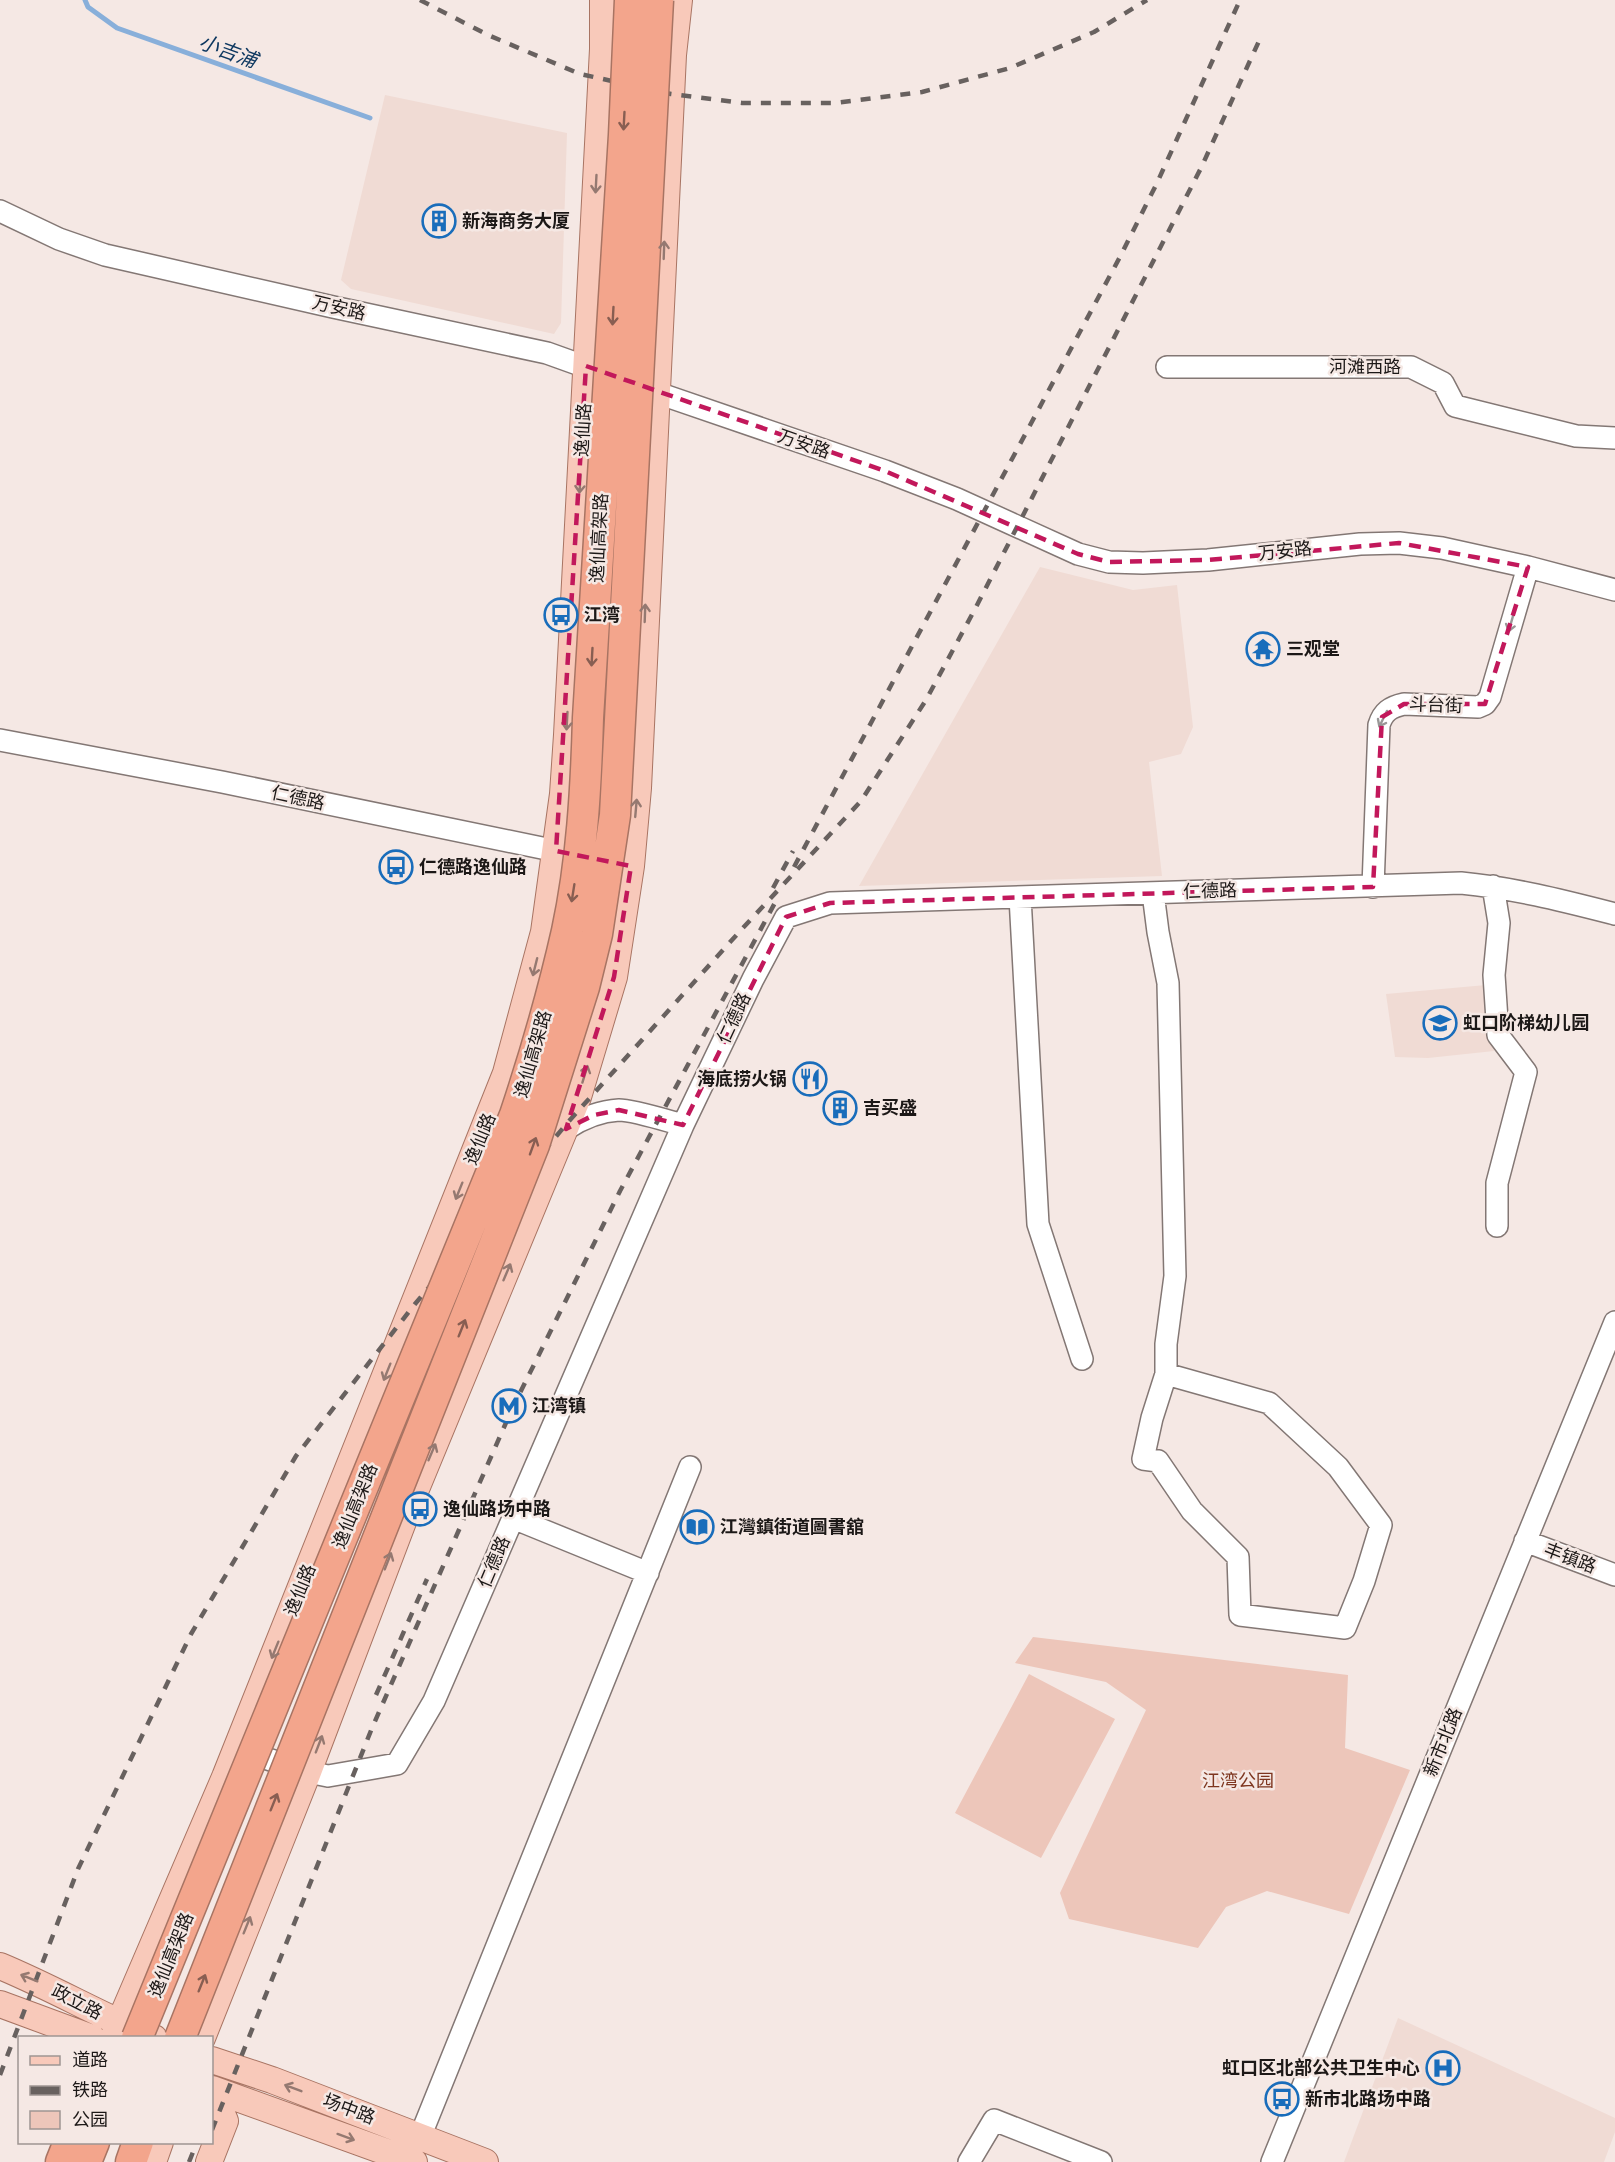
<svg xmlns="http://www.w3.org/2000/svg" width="1615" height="2162" font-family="'Roboto Condensed','Noto Sans SC',sans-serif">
	<rect width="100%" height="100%" fill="#f5e8e4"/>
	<path fill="#f0dbd4" d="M 385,95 L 567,133 L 561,323 L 554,334 L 351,289 L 341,280 Z
		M 1040,567 L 1133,590 L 1177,585 L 1193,727 L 1181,754 L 1149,762 L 1162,876 L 859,886 Z
		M 1486,985 L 1494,1051 L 1428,1058 L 1395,1057 L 1386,994 Z
		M 1398,2018 L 1615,2118 L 1615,2132 L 1604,2162 L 1344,2162 Z"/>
	<path fill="#edc6ba" d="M 1033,1637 L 1348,1675 L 1345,1748 L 1410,1770 L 1349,1914 L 1267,1891 L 1226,1907 L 1198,1948 L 1069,1919 L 1060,1893 L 1146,1710 L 1106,1682 L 1015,1663 Z
		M 1029,1674 L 1115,1719 L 1041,1858 L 955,1813 Z"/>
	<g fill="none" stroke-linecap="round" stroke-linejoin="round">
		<path stroke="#88afda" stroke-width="5" d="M 85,0 L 88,7 L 117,28 L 370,118"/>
		<g stroke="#837774" stroke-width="24">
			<path id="minor" d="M 0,211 L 59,239 L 105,255 L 333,307 L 547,353 L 600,372
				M 1167,367 L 1411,367 L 1443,383 L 1455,406 L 1576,436 L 1615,438
				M 643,388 L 885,471 L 957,499 L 1078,554 L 1109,562 L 1143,563 L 1208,560 L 1360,544 L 1399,543 L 1442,548 L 1528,567 L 1615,590
				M 0,740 L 222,782 L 571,854
				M 1493,886 L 1499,923 L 1494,975 L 1498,1035 L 1526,1072 L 1497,1183 L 1497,1226
				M 1373,887 L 1379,725 C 1383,712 1390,707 1404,704 L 1478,707 L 1485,704 L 1490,697 L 1528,567
				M 1153,893 L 1158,932 L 1168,983 L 1175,1276 L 1166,1344 L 1166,1374 L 1269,1403 L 1338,1467 L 1381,1525 L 1364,1581 L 1345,1628 L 1240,1615 L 1238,1557 L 1192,1511 L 1158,1461 L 1143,1459 L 1152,1418 L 1166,1374
				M 1020,897 L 1038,1224 L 1082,1359
				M 566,1129 C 581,1119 600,1111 619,1110 C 633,1110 668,1121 683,1125
				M 513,1518 L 648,1573
				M 1525,1541 L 1615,1575
				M 240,1750 L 308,1772 L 328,1776 L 397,1764 L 434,1701 L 683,1125 L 753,979 L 786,917 L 830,903 L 1461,883 C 1514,888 1564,901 1615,914
				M 420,2137 L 690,1467
				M 969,2162 L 994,2120 L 1101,2162
				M 1272,2162 L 1615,1322"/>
		</g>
		<g stroke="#a87463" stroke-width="28">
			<path id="major" d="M 0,1966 C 53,1988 101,2016 154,2038
				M 0,2004 L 92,2038
				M 113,2038 L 225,1777 L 506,1073 L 544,932 L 563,794 L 567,735 L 603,49 L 603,0
				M 202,2038 L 308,1772 L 409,1506 L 578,1097 L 614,977 L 631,866 L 638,788 L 673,55 L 679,0
				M 212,2060 L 272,2080 L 485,2162
				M 212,2089 L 414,2162
				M 153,2162 L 160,2142
				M 209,2162 L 225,2121 L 212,2090"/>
		</g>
		<g stroke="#a87463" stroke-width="33">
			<path id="highway" d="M 61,2162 L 69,2142
				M 86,2162 L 94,2142
				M 131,2162 L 138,2142"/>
		</g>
		<use href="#minor" stroke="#fff" stroke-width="21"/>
		<use href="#major" stroke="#f8c9ba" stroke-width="26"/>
		<use href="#highway" stroke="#f3a58c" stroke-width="30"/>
		<path stroke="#68615f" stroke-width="4.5" stroke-dasharray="10 10" stroke-linecap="butt" d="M 420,0 L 488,35 L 580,74 L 671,94 L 742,103 L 834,103 L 922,92 L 1010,68 L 1094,32 L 1147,0
			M 794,867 L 1121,255 L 1157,183 L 1240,0
			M 773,888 L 793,851
			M 376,1695 L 427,1579
			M 0,2075 L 78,1869 L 191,1634 L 296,1456 L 415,1304 L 569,1121 L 741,930 L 861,801 L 926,700 L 975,609 L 1201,168 L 1259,41
			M 212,2130 L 372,1728 L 512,1409 L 620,1191 L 777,899
			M 189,2162 L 197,2142"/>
		<g stroke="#a87463" stroke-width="33" stroke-linecap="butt">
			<path id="highway-bridge" d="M 137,2038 L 515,1115 C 535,1055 553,993 567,931 C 582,861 586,789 588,718 L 624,135 L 630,0
				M 180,2038 L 534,1145 L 584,987 L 597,934 L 615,815 L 658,0"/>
		</g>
		<use href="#highway-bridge" stroke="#f3a58c" stroke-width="30"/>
	</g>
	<defs><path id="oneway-shaft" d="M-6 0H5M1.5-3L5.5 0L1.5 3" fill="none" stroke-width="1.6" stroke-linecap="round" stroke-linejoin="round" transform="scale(1.5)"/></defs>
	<g stroke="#885e52">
		<use href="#oneway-shaft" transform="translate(624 121) rotate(93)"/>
		<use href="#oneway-shaft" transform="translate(613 316) rotate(93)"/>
		<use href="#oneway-shaft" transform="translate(592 657) rotate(93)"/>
		<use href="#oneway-shaft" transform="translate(573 893) rotate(99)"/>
		<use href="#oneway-shaft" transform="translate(533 1146) rotate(-70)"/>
		<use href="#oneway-shaft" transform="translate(462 1328) rotate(-68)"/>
		<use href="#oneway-shaft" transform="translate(274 1802) rotate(-68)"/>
		<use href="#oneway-shaft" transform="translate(202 1983) rotate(-68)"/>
	</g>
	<g stroke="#957971">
		<use href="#oneway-shaft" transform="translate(596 184) rotate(93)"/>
		<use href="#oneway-shaft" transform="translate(664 250) rotate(-88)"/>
		<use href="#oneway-shaft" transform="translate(580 484) rotate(93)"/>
		<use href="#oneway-shaft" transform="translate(645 613) rotate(-88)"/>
		<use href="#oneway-shaft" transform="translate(567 721) rotate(93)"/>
		<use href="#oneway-shaft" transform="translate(636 808) rotate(-85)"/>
		<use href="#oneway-shaft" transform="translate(535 967) rotate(104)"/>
		<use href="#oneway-shaft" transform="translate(585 1074) rotate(-73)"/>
		<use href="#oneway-shaft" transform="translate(459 1191) rotate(112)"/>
		<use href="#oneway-shaft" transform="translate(507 1272) rotate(-67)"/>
		<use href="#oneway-shaft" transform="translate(387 1372) rotate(112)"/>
		<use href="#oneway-shaft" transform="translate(432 1452) rotate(-67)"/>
		<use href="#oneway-shaft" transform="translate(388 1561) rotate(-69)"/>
		<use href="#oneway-shaft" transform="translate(275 1650) rotate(112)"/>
		<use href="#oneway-shaft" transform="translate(319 1744) rotate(-69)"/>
		<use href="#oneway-shaft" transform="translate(247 1925) rotate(-68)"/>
		<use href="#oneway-shaft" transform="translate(29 1978) rotate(-158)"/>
		<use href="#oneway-shaft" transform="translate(293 2088) rotate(-159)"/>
		<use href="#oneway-shaft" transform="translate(346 2137) rotate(20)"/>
	</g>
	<g stroke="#999797">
		<use href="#oneway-shaft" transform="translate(1511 623) rotate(106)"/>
		<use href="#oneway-shaft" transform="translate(1383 719) rotate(116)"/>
	</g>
	<path fill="none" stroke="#c2185b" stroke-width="4.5" stroke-dasharray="12 8" stroke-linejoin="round" d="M 586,366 L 885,471 L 1078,554 L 1109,562 L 1208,560 L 1399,543 L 1528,567 L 1485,704 L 1404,704 L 1382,717 L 1373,887 L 830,903 L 786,917 L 683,1125 L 619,1110 L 594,1115 L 566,1129 L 614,977 L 631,866 L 556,851 Z"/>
	<defs>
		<g id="building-ring" transform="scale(1.725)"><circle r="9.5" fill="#f5e8e4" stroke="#196dbb" stroke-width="1.5"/><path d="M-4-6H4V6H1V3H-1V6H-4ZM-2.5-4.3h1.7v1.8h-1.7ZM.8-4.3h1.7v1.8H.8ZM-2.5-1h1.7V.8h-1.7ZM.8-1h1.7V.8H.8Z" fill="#196dbb"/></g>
		<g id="bus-ring" transform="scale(1.725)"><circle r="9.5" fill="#f5e8e4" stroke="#196dbb" stroke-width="1.5"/><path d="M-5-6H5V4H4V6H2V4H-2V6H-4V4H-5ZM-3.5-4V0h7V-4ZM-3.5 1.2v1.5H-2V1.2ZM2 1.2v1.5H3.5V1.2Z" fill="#196dbb"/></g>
		<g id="temple-ring" transform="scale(1.725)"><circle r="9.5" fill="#f5e8e4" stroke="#196dbb" stroke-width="1.5"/><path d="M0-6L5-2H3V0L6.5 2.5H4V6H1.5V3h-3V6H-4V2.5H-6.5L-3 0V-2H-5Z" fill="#196dbb"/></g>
		<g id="school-ring" transform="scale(1.725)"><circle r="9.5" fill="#f5e8e4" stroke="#196dbb" stroke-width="1.5"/><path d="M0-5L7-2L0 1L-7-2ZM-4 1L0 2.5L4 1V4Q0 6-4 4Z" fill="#196dbb"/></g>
		<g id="restaurant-ring" transform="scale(1.725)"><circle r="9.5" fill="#f5e8e4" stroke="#196dbb" stroke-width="1.5"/><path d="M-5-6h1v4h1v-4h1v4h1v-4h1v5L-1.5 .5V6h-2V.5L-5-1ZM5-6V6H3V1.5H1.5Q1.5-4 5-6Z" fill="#196dbb"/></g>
		<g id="metro-ring" transform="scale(1.725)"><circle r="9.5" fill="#f5e8e4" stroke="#196dbb" stroke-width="1.5"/><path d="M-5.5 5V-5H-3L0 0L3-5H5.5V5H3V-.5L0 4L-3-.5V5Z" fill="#196dbb"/></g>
		<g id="library-ring" transform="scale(1.725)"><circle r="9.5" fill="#f5e8e4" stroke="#196dbb" stroke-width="1.5"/><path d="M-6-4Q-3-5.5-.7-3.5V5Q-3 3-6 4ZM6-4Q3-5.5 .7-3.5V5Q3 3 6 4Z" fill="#196dbb"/></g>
		<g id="hospital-ring" transform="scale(1.725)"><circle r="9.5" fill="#f5e8e4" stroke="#196dbb" stroke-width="1.5"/><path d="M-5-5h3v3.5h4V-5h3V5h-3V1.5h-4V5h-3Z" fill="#196dbb"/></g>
	</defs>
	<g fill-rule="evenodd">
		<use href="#building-ring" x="439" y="221"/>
		<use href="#bus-ring" x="561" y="615"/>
		<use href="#temple-ring" x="1263" y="649"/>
		<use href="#bus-ring" x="396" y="867"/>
		<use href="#school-ring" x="1440" y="1023"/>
		<use href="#restaurant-ring" x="810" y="1079"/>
		<use href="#building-ring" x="840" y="1108"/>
		<use href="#metro-ring" x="509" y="1406"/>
		<use href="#bus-ring" x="420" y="1509"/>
		<use href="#library-ring" x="697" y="1527"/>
		<use href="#hospital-ring" x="1443" y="2068"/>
		<use href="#bus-ring" x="1282" y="2099"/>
	</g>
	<g text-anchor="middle" stroke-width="5" stroke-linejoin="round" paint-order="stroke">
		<g font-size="18" font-weight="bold" fill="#1c1817" stroke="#f5e8e4" text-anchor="start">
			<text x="462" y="227">新海商务大厦</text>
			<text x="584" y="621">江湾</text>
			<text x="1286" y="655">三观堂</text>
			<text x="419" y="873">仁德路逸仙路</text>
			<text x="1463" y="1029">虹口阶梯幼儿园</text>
			<text x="787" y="1085" text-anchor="end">海底捞火锅</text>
			<text x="863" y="1114">吉买盛</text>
			<text x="532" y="1412">江湾镇</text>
			<text x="443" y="1515">逸仙路场中路</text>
			<text x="720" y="1533">江灣鎮街道圖書舘</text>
			<text x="1420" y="2074" text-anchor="end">虹口区北部公共卫生中心</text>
			<text x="1305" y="2105">新市北路场中路</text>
		</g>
		<g font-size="18" fill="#1c1817" stroke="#f5e8e4">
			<text transform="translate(339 308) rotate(13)" y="6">万安路</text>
			<text x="1365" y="373">河滩西路</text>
			<text transform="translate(583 430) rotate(-87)" y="6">逸仙路</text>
			<text transform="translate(804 444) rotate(19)" y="6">万安路</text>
			<text transform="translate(599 538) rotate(-87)" y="6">逸仙高架路</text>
			<text transform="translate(1285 551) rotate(-6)" y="6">万安路</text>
			<text transform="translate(1436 705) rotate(2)" y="6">斗台街</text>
			<text transform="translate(298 798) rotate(12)" y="6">仁德路</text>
			<text transform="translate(1210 891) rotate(-2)" y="6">仁德路</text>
			<text transform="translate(734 1018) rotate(-65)" y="6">仁德路</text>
			<text transform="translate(533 1054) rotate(-74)" y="6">逸仙高架路</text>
			<text transform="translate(480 1139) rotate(-68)" y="6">逸仙路</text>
			<text transform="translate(355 1506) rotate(-68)" y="6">逸仙高架路</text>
			<text transform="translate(1570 1558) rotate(21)" y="6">丰镇路</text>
			<text transform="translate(494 1562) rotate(-67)" y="6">仁德路</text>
			<text transform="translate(300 1590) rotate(-68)" y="6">逸仙路</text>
			<text transform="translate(1443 1742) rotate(-68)" y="6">新市北路</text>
			<text transform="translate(171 1955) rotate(-68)" y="6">逸仙高架路</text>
			<text transform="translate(77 2002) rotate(27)" y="6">政立路</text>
			<text transform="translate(349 2109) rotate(21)" y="6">场中路</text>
		</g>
		<g font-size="18" fill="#7e361f" stroke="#f5e8e4">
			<text x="1238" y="1787">江湾公园</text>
		</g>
		<g font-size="20" font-style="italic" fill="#0e3860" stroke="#f5e8e4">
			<text transform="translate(228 51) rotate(20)" y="7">小吉浦</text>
		</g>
	</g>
	<rect x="18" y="2036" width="195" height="108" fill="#f5e8e4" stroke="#9e9592" stroke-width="1.5"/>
	<rect x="30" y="2056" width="30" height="9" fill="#f8c9ba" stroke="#9e9592" stroke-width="1.5"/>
	<text x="72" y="2066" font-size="18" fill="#1c1817">道路</text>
	<rect x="30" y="2086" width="30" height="9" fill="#68615f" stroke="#9e9592" stroke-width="1.5"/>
	<text x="72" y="2096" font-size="18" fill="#1c1817">铁路</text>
	<rect x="30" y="2111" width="30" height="18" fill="#edc6ba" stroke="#9e9592" stroke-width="1.5"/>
	<text x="72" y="2126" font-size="18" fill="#1c1817">公园</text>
</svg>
